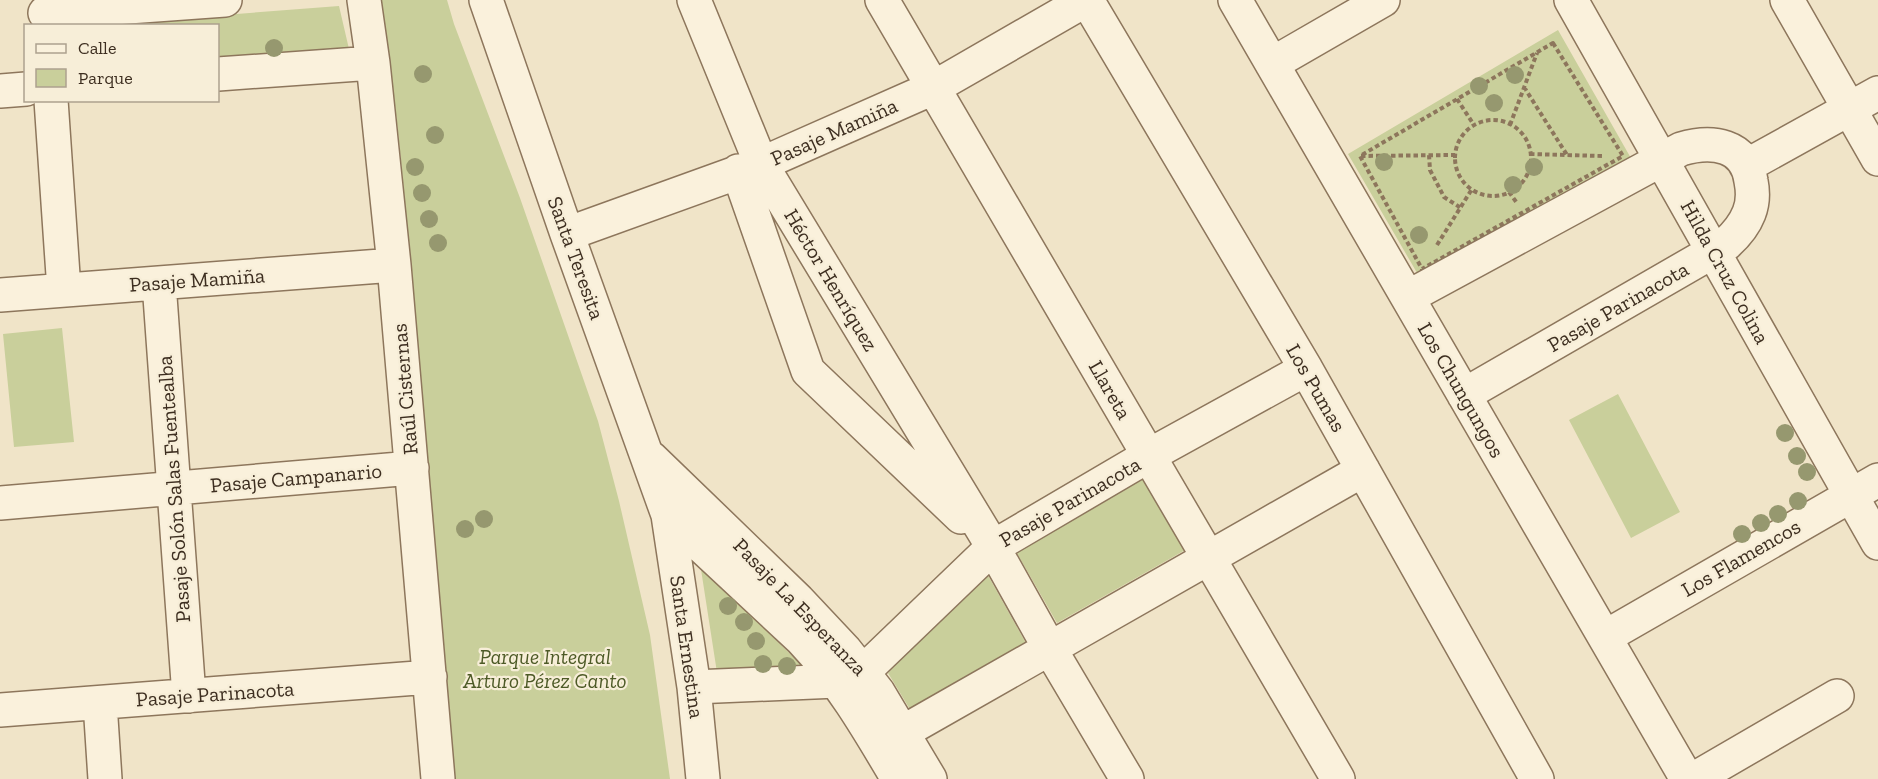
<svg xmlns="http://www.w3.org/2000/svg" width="1878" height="779" font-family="'Zilla Slab',serif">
	<rect width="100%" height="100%" fill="#f0e4c8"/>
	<path fill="#c9cf9b" d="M 380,0 L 447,0 L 454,24 L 520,198 L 598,421 L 619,501 L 650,635 L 670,779 L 446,779 C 435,625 426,470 414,316 C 406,211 398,105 380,0 Z
		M 339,6 L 349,49 L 218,59 L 218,26 L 82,26 Z
		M 1558,30 L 1632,160 L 1420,278 L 1348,154 Z
		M 62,328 L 74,442 L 14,447 L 3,334 Z
		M 1618,394 L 1680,512 L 1631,538 L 1569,420 Z
		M 1144,474 L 1187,549 L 1057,623 L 1014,548 Z
		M 700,563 L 805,669 L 718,679 Z
		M 985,570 L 1027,645 L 911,711 L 888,673 Z"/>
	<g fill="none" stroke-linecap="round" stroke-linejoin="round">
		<g stroke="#8d765c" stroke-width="36">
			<path id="minor" d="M 364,0 L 373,63 L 394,265 L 438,779
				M 486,0 L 567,234 L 668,515 L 694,687 L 703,779
				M 694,0 L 761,164 L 993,547 L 1050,649 L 1127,779
				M 882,0 L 1338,779
				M 1087,0 L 1306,369 L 1537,779
				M 1235,0 L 1687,779
				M 1571,0 L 1878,543
				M 1787,0 L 1878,159
				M 45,13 L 225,0
				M 1272,64 L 1383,0
				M 218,74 L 373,63
				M 0,91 L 26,89
				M 51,100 L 64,290
				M 1748,165 L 1878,93
				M 738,171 L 808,371 L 961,517
				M 567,234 L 761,164 L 933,88 L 1086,0
				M 159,283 L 189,696
				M 0,295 L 394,265
				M 1408,297 L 1681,149 C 1712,140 1746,144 1751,181 C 1753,191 1753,203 1749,213 C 1744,226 1736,235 1726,244 L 1464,395
				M 651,458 L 798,600 L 845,650 L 878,692 L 930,779
				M 0,503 L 412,468
				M 668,515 L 801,639 C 840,680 869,730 898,779
				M 1605,637 L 1878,480
				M 863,672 L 993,547 L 1148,456 L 1306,369
				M 694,687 L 837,681
				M 100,703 L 105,779
				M 0,710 L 430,677
				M 903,732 L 1363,470
				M 1694,779 L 1837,696"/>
		</g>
		<path stroke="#8d765c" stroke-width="4" stroke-dasharray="4.5 3" stroke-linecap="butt" d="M 1553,43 L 1623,156 L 1422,269 L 1360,156 Z
			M 1524,87 L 1567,155
			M 1457,99 L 1474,125
			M1455 158a38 38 0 1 1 76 0a38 38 0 1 1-76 0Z
			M 1510,125 L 1537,53
			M 1530,154 L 1602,156
			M 1429,155 L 1430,170 L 1444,197 L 1461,208
			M 1361,156 L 1455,155
			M 1509,192 L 1517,203
			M 1437,245 L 1472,189"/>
		<use href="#minor" stroke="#faf1dc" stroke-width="33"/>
	</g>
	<g fill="#96986f">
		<circle cx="274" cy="48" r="9"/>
		<circle cx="423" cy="74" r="9"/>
		<circle cx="1515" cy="75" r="9"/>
		<circle cx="1479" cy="86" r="9"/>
		<circle cx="1494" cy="103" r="9"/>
		<circle cx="435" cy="135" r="9"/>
		<circle cx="1384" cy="162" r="9"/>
		<circle cx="415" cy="167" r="9"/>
		<circle cx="1534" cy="167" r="9"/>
		<circle cx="1513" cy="185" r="9"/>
		<circle cx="422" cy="193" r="9"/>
		<circle cx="429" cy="219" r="9"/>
		<circle cx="1419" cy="235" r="9"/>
		<circle cx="438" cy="243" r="9"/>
		<circle cx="1785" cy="433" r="9"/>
		<circle cx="1797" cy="456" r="9"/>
		<circle cx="1807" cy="472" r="9"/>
		<circle cx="1798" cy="501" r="9"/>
		<circle cx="1778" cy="514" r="9"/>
		<circle cx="484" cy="519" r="9"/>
		<circle cx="1761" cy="523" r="9"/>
		<circle cx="465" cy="529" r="9"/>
		<circle cx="1742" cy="534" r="9"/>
		<circle cx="728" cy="606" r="9"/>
		<circle cx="744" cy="622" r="9"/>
		<circle cx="756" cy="641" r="9"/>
		<circle cx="763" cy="664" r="9"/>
		<circle cx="787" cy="666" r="9"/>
	</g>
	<g text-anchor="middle" stroke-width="4.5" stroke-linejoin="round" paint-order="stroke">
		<g font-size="21" fill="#3d2e20" stroke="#f7eed8">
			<text transform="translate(834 132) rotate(-24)" y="7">Pasaje Mamiña</text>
			<text transform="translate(576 258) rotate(70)" y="7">Santa Teresita</text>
			<text transform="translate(1725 272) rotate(61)" y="7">Hilda Cruz Colina</text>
			<text transform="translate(197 280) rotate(-4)" y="7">Pasaje Mamiña</text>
			<text transform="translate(831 280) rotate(59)" y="7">Héctor Henríquez</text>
			<text transform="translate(1618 307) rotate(-30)" y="7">Pasaje Parinacota</text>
			<text transform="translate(1316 388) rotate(60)" y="7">Los Pumas</text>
			<text transform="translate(405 389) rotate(-95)" y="7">Raúl Cisternas</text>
			<text transform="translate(1110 390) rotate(60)" y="7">Llareta</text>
			<text transform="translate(1461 390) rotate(60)" y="7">Los Chungungos</text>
			<text transform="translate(296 478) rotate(-5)" y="7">Pasaje Campanario</text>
			<text transform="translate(174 489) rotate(-94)" y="7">Pasaje Solón Salas Fuentealba</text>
			<text transform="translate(1070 502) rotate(-30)" y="7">Pasaje Parinacota</text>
			<text transform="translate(1741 558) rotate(-30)" y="7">Los Flamencos</text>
			<text transform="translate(800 607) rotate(46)" y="7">Pasaje La Esperanza</text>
			<text transform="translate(687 647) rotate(82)" y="7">Santa Ernestina</text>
			<text transform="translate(215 694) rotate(-4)" y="7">Pasaje Parinacota</text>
		</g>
		<g font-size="21" font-style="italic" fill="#4d5a26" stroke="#f7eed8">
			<text x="545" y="664">Parque Integral<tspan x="545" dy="24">Arturo Pérez Canto</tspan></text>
		</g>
	</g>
	<rect x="24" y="24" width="195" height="78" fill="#f7eed8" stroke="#ada18e" stroke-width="1.5"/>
	<rect x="36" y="44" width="30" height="9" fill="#faf1dc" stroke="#ada18e" stroke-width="1.5"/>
	<text x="78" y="54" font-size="18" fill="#3d2e20">Calle</text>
	<rect x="36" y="69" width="30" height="18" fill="#c9cf9b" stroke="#ada18e" stroke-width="1.5"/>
	<text x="78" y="84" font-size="18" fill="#3d2e20">Parque</text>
</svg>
